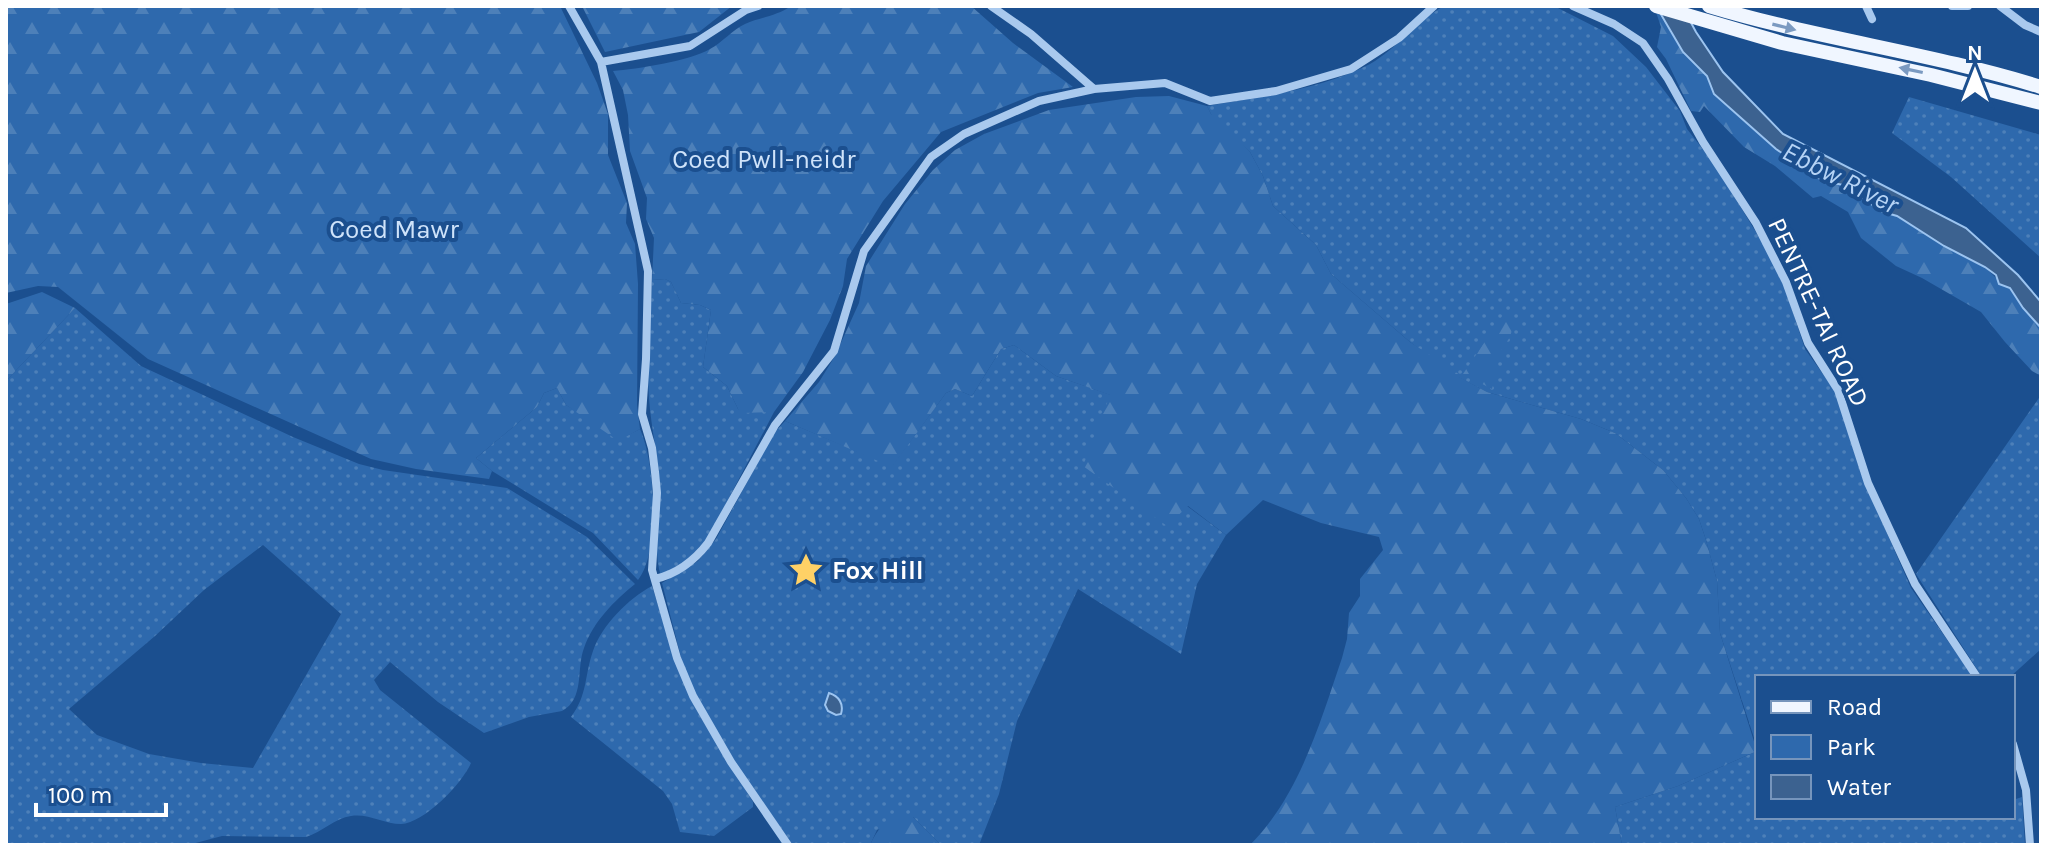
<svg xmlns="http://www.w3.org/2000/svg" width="2047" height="851" font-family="Karla,sans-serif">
	<defs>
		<pattern id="green-dots" width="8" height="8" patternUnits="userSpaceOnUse" patternTransform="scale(2)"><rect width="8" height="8" fill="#2e69ad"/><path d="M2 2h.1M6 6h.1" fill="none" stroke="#4d80b9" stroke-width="1.8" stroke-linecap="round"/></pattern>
		<pattern id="forest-firs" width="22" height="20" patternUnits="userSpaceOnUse" patternTransform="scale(2)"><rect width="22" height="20" fill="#2e69ad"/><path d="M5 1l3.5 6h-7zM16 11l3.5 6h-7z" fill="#4d80b9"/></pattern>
	</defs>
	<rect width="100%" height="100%" fill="#1b4f8f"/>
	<path fill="url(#green-dots)" fill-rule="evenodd" d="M 1444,6 L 1554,6 L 1613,36 L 1646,67 L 1680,111 L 1687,129 L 1713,162 L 1762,242 L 1784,285 L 1805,349 L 1835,391 L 1861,474 L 1911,588 L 1973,677 L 1757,677 L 1757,747 L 1720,633 L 1717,581 L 1706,540 L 1699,519 L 1686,498 L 1663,470 L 1615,433 L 1581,419 L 1487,392 L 1458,377 L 1410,342 L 1331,274 L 1316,245 L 1273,206 L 1263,176 L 1250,152 L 1211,114 L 1207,106 C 1260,97 1322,89 1370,64 C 1398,48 1416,21 1444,6 Z
		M 1909,97 L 2041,135 L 2041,258 L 1951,177 L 1892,133 Z
		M 665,279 L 671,282 L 681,303 L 700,305 L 711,310 L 703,367 L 727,386 L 738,409 L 747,412 L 774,412 L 708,538 L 686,561 L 661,576 C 652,550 661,518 660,490 C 659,459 651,429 649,398 C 646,359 651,319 652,280 Z
		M 75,308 L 141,366 L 293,437 L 359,464 L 383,470 L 507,488 L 587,537 L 635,584 C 614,601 593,622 584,648 C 576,669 585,699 562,711 L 529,717 L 484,733 L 438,702 L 390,662 L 374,680 L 380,690 L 471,763 C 462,784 424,823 401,824 C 384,824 368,813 351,816 C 335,818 322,832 306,837 L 222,836 L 188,845 L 6,845 L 6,381 ZM 263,545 L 341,614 L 253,768 L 201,763 L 149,754 L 97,735 L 69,709 L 155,636 L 204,590 Z
		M 1014,345 L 1056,376 L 1111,395 L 1187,506 L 1226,535 L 1197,584 L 1181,654 L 1078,589 L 1017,721 L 999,794 L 979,845 L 941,845 L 913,817 L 877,830 L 870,845 L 793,845 L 736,764 L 695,694 L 682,661 L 662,583 L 698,561 L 716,539 L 774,433 L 785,421 L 892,466 L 946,393 L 955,389 L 972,396 L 1001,349 Z
		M 557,388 L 566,405 L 622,438 L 640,429 C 655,462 661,551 638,580 L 593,533 L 492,471 L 476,458 L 537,407 L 544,393 Z
		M 2041,395 L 2041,649 L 2010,677 L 1982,677 L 1916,574 Z
		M 652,586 L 678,669 L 697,711 L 753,802 L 753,807 L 714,836 L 680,832 L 672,804 L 663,791 L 571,717 C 588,694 584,677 593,651 C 602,625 628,599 652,586 Z
		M 1757,751 L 1757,817 L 2013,817 L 2013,800 L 2022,797 L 2025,845 L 1622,845 L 1615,807 L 1678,786 Z"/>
	<path fill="url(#forest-firs)" d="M 6,6 L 560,6 L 597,83 L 608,114 L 608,155 L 627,203 L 626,223 L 635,244 L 638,284 L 637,405 L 640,429 L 622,439 L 614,438 L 566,405 L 557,388 L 544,393 L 537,407 L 476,458 L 492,471 L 489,479 L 416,469 L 371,459 L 148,359 L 58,287 L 38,286 L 6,293 Z
		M 582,6 L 732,6 L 699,32 L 605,52 Z
		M 791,6 L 971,6 L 1013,43 L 1073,87 L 1038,93 L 941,132 L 883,201 L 847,259 L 843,286 L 830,320 L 803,372 L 774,412 L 743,413 L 738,409 L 727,386 L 703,367 L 711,310 L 700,305 L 681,303 L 671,282 L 665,279 L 652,280 L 654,238 L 646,219 L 647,198 L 630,151 L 628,115 L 623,90 L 613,71 C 637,69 690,61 710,49 C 723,42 732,30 745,24 C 761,17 777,16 791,6 Z
		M 1654,6 L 1683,52 L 1707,76 L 1714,94 L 1776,149 L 1823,181 L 1843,185 L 1883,211 L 1897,216 L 1944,246 L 1985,267 L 2005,287 L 2010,287 L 2023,308 L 2041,328 L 2041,376 L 2032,371 L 2005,342 L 1981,312 L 1922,278 L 1896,266 L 1861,238 L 1848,212 L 1821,196 L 1813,198 L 1775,166 L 1744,147 L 1704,106 L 1700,112 L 1691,111 L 1666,59 L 1657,47 L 1661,27 Z
		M 1169,96 L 1207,106 L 1211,114 L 1219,118 L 1250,152 L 1263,176 L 1273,206 L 1316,245 L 1331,274 L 1410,342 L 1460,375 L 1459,377 L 1487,392 L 1581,419 L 1615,433 L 1663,470 L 1686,498 L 1699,519 L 1706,540 L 1717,581 L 1720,633 L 1757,751 L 1678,786 L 1615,807 L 1622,845 L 1250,845 C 1299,796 1320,723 1342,658 L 1347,639 L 1349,613 L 1360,596 L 1360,579 L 1383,550 L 1379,537 L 1321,523 L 1263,500 L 1226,535 L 1188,506 L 1167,526 L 1083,466 L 1110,395 L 1056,376 L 1014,345 L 1001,349 L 972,396 L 955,389 L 946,393 L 892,467 L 785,421 L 819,382 L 835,356 L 859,303 L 866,266 L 905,204 L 933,170 L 955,150 L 984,134 L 1049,110 L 1136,97 Z
		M 42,292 L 75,308 L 6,381 L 6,304 Z
		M 1505,312 L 1513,326 L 1510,337 L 1500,352 L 1492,389 L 1463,374 Z
		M 901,815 L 913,817 L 941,845 L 870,845 C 877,830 885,819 901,815 Z"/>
	<path fill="#3c6290" stroke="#9cc4f0" stroke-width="2" d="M 1656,6 L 1682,6 L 1696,32 L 1723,72 L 1783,134 L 1966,228 L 2018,275 L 2041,302 L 2041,328 L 2023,308 L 2010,288 L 1999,284 L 1996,275 L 1985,267 L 1944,246 L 1897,216 L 1883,212 L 1843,185 L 1823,181 L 1776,149 L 1714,94 L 1707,76 L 1683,52 Z
		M 829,693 C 839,696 844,704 841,714 L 836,715 L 828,711 L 825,705 Z"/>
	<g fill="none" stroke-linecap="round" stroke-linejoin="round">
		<path stroke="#a9c9ee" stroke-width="8" d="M 569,6 L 601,62 L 648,271 L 646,359 L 642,414 L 652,448 L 655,472 L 657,493 L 652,570 L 677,658 L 693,696 L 731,762 L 788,845
			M 991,6 L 1031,34 L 1094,89 L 1165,83 L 1210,101 L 1276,91 L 1351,69 L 1399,38 L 1434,6
			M 1573,6 L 1614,24 L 1643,43 L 1668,79 L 1703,142 L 1756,223 L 1786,282 L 1808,343 L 1838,390 L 1868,483 L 1915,584 L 1977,677
			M 1866,6 L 1872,19
			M 1952,6 L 1968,6
			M 2000,6 L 2025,25 L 2041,32
			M 601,62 L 690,46 L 746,10 L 758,6
			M 655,579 C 677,574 694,561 708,543 L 775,425 L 834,351 L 864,251 L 931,157 L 964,134 L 1039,101 L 1094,89
			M 2013,744 L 2026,790 L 2030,845"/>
		<path stroke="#f0f6ff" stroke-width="14" d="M 1656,6 L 1782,43 L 1931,75 L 2041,103
			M 1709,6 C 1818,39 1932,53 2041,87"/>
	</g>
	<defs><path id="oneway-solid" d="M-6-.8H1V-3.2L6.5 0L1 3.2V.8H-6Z" transform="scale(2)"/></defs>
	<g fill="#7b9ac1">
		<use href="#oneway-solid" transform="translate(1784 27) rotate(14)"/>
		<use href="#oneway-solid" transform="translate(1911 70) rotate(-168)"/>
	</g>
	<defs>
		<g id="sight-bare" transform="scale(2.76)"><path d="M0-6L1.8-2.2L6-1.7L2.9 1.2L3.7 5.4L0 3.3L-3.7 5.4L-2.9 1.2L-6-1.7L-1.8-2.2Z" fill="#ffd166" stroke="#1b4f8f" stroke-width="2.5" paint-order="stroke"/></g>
	</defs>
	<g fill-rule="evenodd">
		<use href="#sight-bare" x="806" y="570"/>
	</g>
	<g text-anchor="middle" stroke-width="8" stroke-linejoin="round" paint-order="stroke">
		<g font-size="26" fill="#cfe3fa" stroke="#1b4f8f">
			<text x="764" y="168">Coed Pwll-neidr</text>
			<text x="394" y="238">Coed Mawr</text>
		</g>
		<g font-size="26" fill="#fff" stroke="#1b4f8f">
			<text transform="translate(1819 312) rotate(65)" y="9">PENTRE-TAI ROAD</text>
		</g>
		<g font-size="26" font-weight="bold" fill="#fff" stroke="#1b4f8f" text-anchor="start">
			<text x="832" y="579">Fox Hill</text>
		</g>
		<g font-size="28" font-style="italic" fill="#b5d3f5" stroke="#1b4f8f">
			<text transform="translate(1841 177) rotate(27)" y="10">Ebbw River</text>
		</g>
	</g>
	<rect width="2047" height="851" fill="none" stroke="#ffffff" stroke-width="16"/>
	<rect x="1755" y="675" width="260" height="144" fill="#1b4f8f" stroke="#7695bc" stroke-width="2"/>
	<rect x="1771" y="701" width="40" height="12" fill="#f0f6ff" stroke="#7695bc" stroke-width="2"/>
	<text x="1827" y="715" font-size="24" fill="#ffffff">Road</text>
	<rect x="1771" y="735" width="40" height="24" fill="#2e69ad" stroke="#7695bc" stroke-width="2"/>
	<text x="1827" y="755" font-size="24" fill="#ffffff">Park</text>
	<rect x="1771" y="775" width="40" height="24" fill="#3c6290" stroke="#7695bc" stroke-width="2"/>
	<text x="1827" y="795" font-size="24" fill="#ffffff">Water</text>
	<g transform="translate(1975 72)" stroke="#1b4f8f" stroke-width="6" paint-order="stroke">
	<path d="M0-6L14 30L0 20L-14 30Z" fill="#ffffff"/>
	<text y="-12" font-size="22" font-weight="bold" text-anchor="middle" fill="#ffffff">N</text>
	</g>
	<path d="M36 803v12h130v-12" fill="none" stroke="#ffffff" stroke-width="4"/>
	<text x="48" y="803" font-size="24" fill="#ffffff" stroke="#1b4f8f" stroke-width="6" paint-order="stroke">100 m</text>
</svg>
